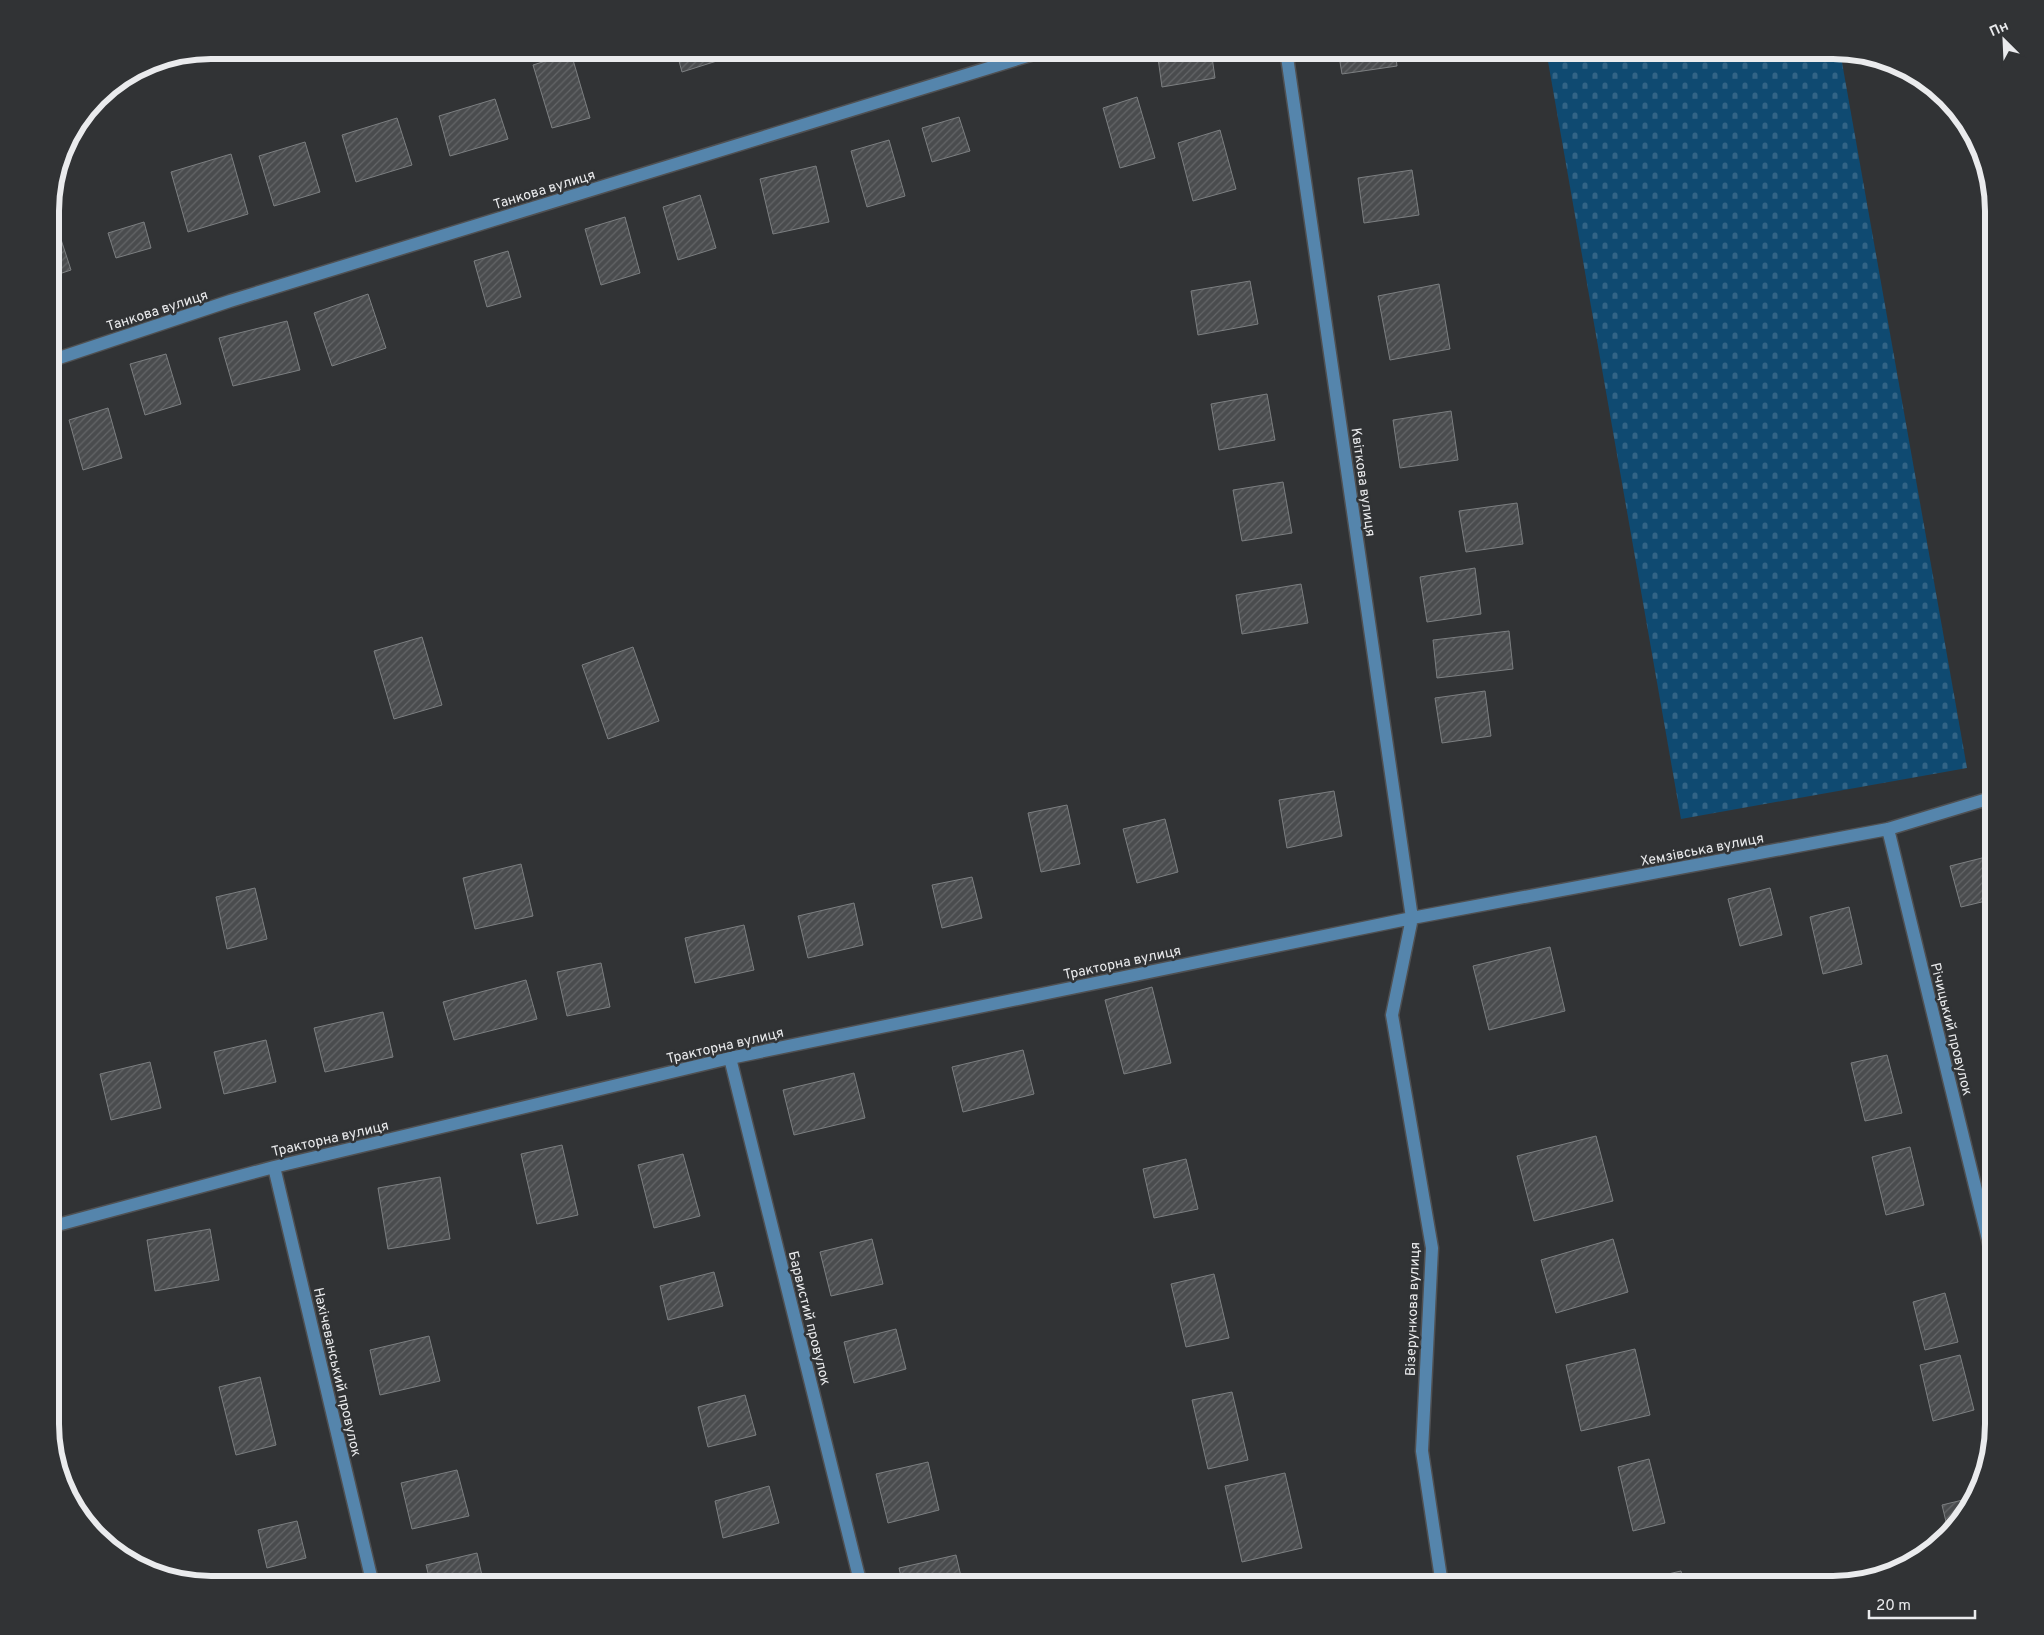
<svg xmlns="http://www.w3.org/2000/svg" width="2044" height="1635" font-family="Overpass,sans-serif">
	<defs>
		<pattern id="cemetery-stones" width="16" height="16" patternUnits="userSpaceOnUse" patternTransform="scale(1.25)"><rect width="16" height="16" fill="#0f4a71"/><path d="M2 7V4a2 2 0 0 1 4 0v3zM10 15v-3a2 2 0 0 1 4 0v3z" fill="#326486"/></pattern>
		<pattern id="building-hatch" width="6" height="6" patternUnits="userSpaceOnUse" patternTransform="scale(1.25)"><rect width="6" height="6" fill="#4a4c4e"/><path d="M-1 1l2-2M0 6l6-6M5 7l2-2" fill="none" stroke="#646668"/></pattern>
	</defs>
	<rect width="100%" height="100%" fill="#313335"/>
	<path fill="url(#cemetery-stones)" d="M 1546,50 L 1840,51 L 1967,768 L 1681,819 Z"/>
	<path fill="url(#building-hatch)" stroke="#7c7f81" d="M 676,50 L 717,50 L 720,60 L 682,72 Z
		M 1184,50 L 1211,50 L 1215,78 L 1162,87 L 1158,58 Z
		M 1338,50 L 1395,50 L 1397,66 L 1342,74 Z
		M 571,53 L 590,118 L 552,128 L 533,65 Z
		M 1137,97 L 1155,158 L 1120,168 L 1103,108 Z
		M 495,99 L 508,139 L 450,156 L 439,116 Z
		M 959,117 L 970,151 L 932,162 L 922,128 Z
		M 397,118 L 412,165 L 356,182 L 342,135 Z
		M 1220,130 L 1236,189 L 1193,201 L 1178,143 Z
		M 889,140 L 905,196 L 867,207 L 851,151 Z
		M 305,142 L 320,192 L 274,206 L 259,156 Z
		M 231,154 L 248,214 L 188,232 L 171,172 Z
		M 816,166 L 829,222 L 773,234 L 760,179 Z
		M 1412,170 L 1419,215 L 1364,223 L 1358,178 Z
		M 700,195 L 716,248 L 678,260 L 663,207 Z
		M 625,217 L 640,273 L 601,285 L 585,229 Z
		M 55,221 L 71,270 L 50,277 L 50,223 Z
		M 144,222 L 151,248 L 116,258 L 108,233 Z
		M 508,251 L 521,297 L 487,307 L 474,261 Z
		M 1250,281 L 1258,324 L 1198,335 L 1191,291 Z
		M 1439,284 L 1450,349 L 1390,360 L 1378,296 Z
		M 368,294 L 386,348 L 332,366 L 314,313 Z
		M 287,321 L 300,370 L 233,386 L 219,338 Z
		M 166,354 L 181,404 L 145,415 L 130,364 Z
		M 1267,394 L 1275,440 L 1219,450 L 1211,404 Z
		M 108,408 L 122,458 L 83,470 L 69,420 Z
		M 1451,411 L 1458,460 L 1400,468 L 1393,420 Z
		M 1283,482 L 1292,533 L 1242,541 L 1233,490 Z
		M 1517,503 L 1523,544 L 1466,552 L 1459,511 Z
		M 1475,568 L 1481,614 L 1427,622 L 1420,577 Z
		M 1301,584 L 1308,623 L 1242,634 L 1236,595 Z
		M 1509,631 L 1513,669 L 1437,678 L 1433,640 Z
		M 422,637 L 442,705 L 394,719 L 374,651 Z
		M 633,647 L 659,721 L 608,739 L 582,665 Z
		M 1485,691 L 1491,736 L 1442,743 L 1435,698 Z
		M 1334,791 L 1342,836 L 1287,848 L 1279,800 Z
		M 1067,805 L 1080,864 L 1041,872 L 1028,813 Z
		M 1165,819 L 1178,872 L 1137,883 L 1123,829 Z
		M 1994,855 L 1994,899 L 1961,907 L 1950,866 Z
		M 521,864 L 533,916 L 475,929 L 463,878 Z
		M 972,877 L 982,918 L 942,928 L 932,885 Z
		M 255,888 L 267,939 L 227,949 L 216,897 Z
		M 1770,888 L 1782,935 L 1740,946 L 1728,899 Z
		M 854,903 L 863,945 L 808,958 L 798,916 Z
		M 1849,907 L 1862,964 L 1823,974 L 1810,917 Z
		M 744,925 L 754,970 L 695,983 L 685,938 Z
		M 1550,947 L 1565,1011 L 1489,1030 L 1473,966 Z
		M 601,963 L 610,1007 L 567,1016 L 557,972 Z
		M 526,980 L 537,1019 L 454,1040 L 443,1002 Z
		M 1152,987 L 1171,1063 L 1124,1074 L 1105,1000 Z
		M 383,1012 L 393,1057 L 325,1072 L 314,1028 Z
		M 1994,1018 L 1994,1037 L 1990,1019 Z
		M 266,1040 L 276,1082 L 224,1094 L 214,1052 Z
		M 1023,1050 L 1034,1094 L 963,1112 L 952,1067 Z
		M 1887,1055 L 1902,1113 L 1865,1121 L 1851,1063 Z
		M 150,1062 L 161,1108 L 111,1120 L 100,1074 Z
		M 854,1073 L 865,1118 L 794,1135 L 783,1090 Z
		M 1596,1136 L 1613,1201 L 1534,1221 L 1517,1156 Z
		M 562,1145 L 578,1215 L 537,1224 L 521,1154 Z
		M 1910,1147 L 1924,1205 L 1886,1215 L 1872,1157 Z
		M 683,1154 L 700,1216 L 654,1228 L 638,1165 Z
		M 1186,1159 L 1198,1209 L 1154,1218 L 1143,1169 Z
		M 440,1177 L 450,1239 L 388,1249 L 378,1188 Z
		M 210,1229 L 219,1280 L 155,1291 L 147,1240 Z
		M 872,1239 L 883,1284 L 831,1296 L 820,1252 Z
		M 1613,1239 L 1628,1292 L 1556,1313 L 1541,1260 Z
		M 714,1272 L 723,1306 L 668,1320 L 660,1286 Z
		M 1214,1274 L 1229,1338 L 1186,1347 L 1171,1284 Z
		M 1945,1293 L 1958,1342 L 1925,1350 L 1913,1302 Z
		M 896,1329 L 906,1369 L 854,1383 L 844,1342 Z
		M 429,1336 L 440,1381 L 380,1395 L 370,1350 Z
		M 1635,1349 L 1650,1415 L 1581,1431 L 1566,1365 Z
		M 1960,1355 L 1974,1410 L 1933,1421 L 1920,1365 Z
		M 260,1377 L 276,1445 L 236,1455 L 219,1387 Z
		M 1232,1392 L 1248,1460 L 1208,1469 L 1192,1400 Z
		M 745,1395 L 756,1435 L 708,1447 L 698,1407 Z
		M 1649,1459 L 1665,1523 L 1633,1531 L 1618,1467 Z
		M 928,1462 L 939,1510 L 888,1523 L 876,1474 Z
		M 457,1470 L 469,1516 L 412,1529 L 401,1483 Z
		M 1285,1473 L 1302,1548 L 1242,1562 L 1225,1486 Z
		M 769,1486 L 779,1523 L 723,1538 L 715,1501 Z
		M 1975,1497 L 1954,1530 L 1949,1534 L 1942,1505 Z
		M 297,1521 L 306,1558 L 267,1568 L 258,1530 Z
		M 477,1553 L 484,1585 L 431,1585 L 426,1565 Z
		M 956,1555 L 963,1585 L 903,1585 L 899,1568 Z
		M 1681,1571 L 1684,1585 L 1643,1585 L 1642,1580 Z"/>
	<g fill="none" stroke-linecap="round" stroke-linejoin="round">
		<g stroke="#4f5052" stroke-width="15">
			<path id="minor" d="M 1286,50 L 1412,918 L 1392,1015 L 1432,1248 L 1422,1451 L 1442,1585
				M 50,361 L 230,301 L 1047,50
				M 1888,829 L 1994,1264
				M 730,1058 L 861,1585
				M 274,1167 L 373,1585
				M 50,1227 L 274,1167 L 730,1058 L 1412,918 L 1888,829 L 1994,797"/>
		</g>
		<use href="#minor" stroke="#5585ac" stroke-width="12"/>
	</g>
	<g text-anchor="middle" stroke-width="5" stroke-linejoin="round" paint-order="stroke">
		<g font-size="14" fill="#eaebed" stroke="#313335">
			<text transform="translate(544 189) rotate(-17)" y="5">Танкова вулиця</text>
			<text transform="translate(157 310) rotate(-18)" y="5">Танкова вулиця</text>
			<text transform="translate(1364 482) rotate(82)" y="5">Квіткова вулиця</text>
			<text transform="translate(1702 849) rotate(-11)" y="5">Хемзівська вулиця</text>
			<text transform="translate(1122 962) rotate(-12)" y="5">Тракторна вулиця</text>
			<text transform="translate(1952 1029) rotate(76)" y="5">Річицький провулок</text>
			<text transform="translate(725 1045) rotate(-13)" y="5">Тракторна вулиця</text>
			<text transform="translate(330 1138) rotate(-13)" y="5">Тракторна вулиця</text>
			<text transform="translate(1412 1309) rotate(-88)" y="5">Візерункова вулиця</text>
			<text transform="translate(810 1318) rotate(76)" y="5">Барвистий провулок</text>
			<text transform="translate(338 1372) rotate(77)" y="5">Нахічеванський провулок</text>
		</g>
	</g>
	<path d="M0 0H2044V1635H0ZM211 59H1833A152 152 0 0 1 1985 211V1424A152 152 0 0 1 1833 1576H211A152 152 0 0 1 59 1424V211A152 152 0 0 1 211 59Z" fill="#313335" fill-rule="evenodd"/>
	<path fill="none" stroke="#eaebed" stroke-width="6" d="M211 59H1833A152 152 0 0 1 1985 211V1424A152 152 0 0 1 1833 1576H211A152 152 0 0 1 59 1424V211A152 152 0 0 1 211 59Z"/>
	<g transform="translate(2004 40) rotate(336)" stroke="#313335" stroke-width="4" paint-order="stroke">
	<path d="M0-4L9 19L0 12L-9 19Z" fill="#eaebed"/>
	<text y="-8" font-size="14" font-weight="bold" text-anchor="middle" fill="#eaebed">Пн</text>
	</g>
	<path d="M1869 1610v8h106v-8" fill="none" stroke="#eaebed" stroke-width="2.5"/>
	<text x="1876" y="1610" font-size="15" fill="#eaebed" stroke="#313335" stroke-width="4" paint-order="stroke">20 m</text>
</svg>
